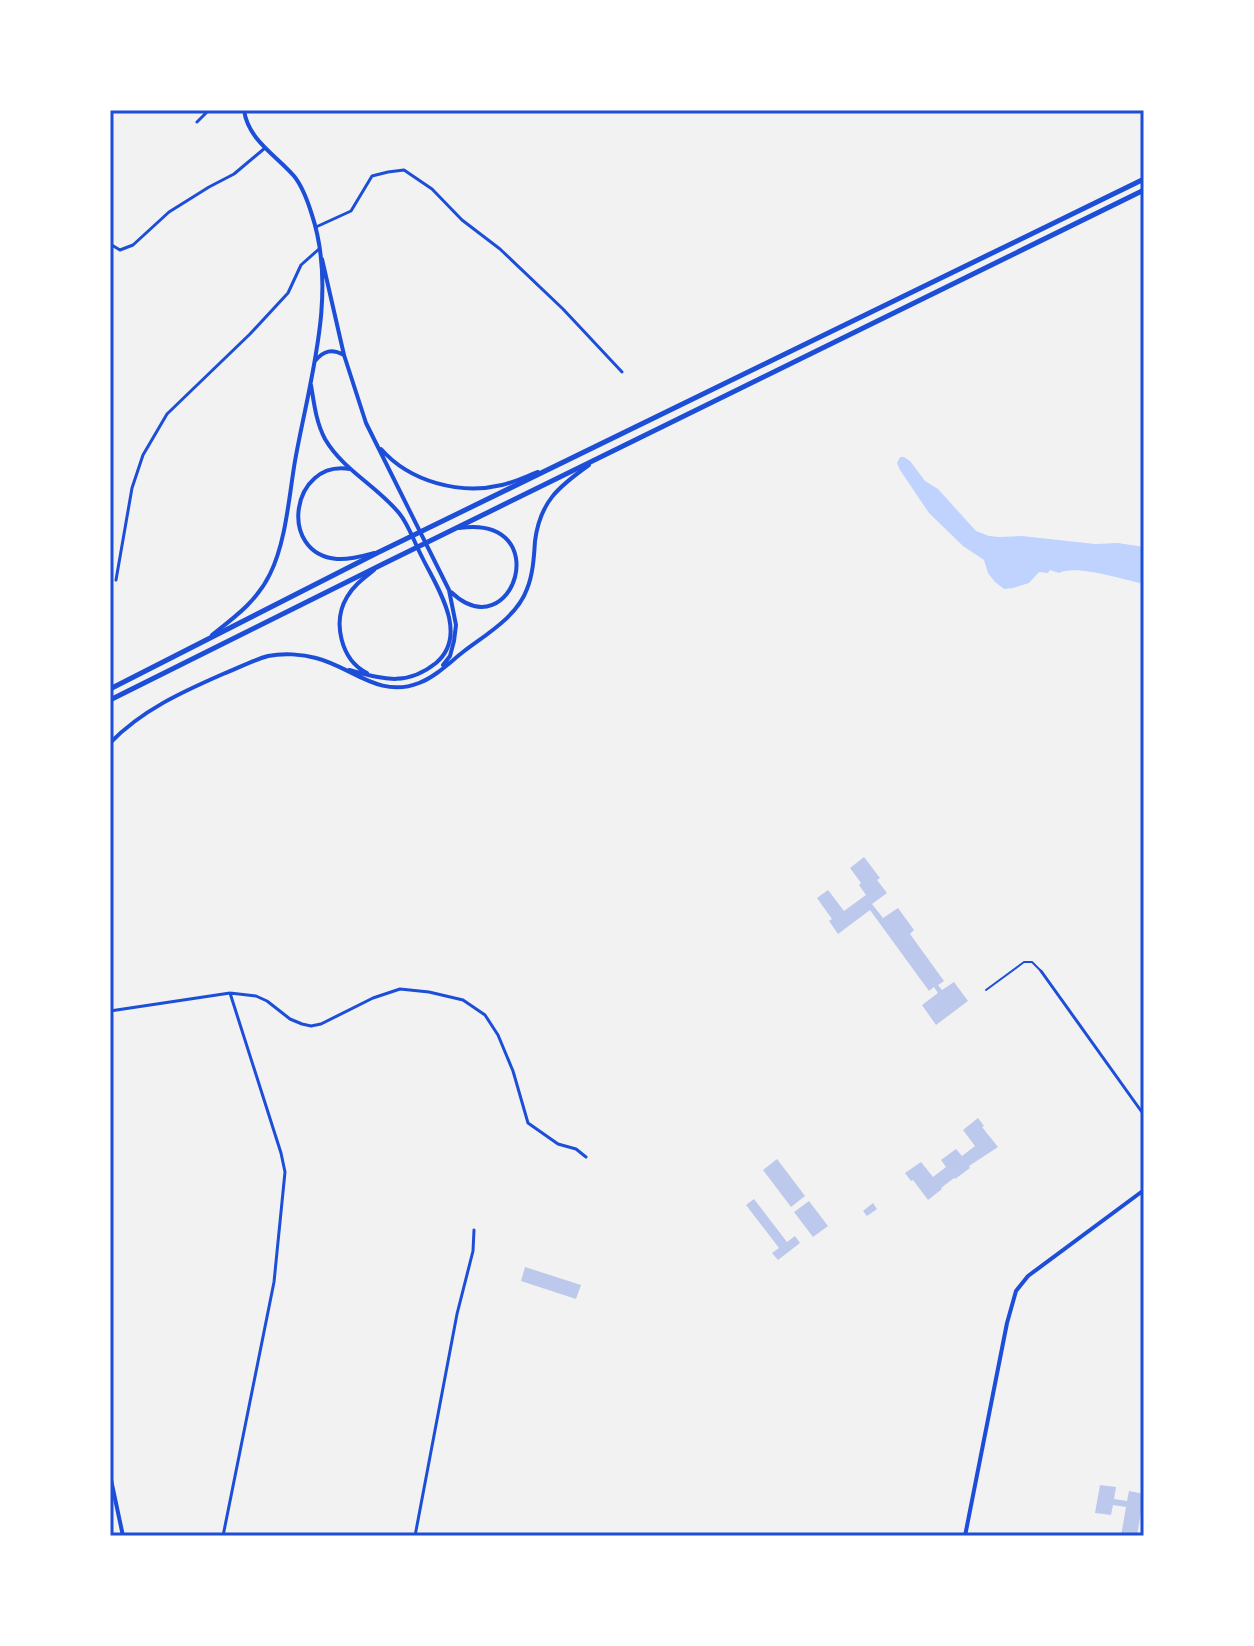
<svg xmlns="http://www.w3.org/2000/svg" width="1254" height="1646" font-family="Raleway,sans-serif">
	<rect width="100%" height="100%" fill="#f2f2f2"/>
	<path fill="#bfd3fe" d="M 900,457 L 904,457 L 910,461 L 925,481 L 938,489 L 976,531 L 989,536 L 999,537 L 1022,536 L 1095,544 L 1118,543 L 1144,547 L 1144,584 C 1125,580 1075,564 1059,573 L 1050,570 L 1048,573 L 1039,572 L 1029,583 L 1013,588 L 1004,589 L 995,582 L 988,573 L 984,560 L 963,546 L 929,513 L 900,470 L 897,463 Z"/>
	<path fill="#bdc9ec" d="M 864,857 L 880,878 L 877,880 L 887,893 L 872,904 L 883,918 L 898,908 L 914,930 L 910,934 L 944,981 L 938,985 L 942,990 L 954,982 L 968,1001 L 936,1025 L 922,1005 L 938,993 L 934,987 L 929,991 L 870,910 L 838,934 L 829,921 L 832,919 L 817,898 L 828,890 L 844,911 L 866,895 L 859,885 L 861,883 L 850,868 Z
		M 978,1118 L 984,1126 L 982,1127 L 998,1147 L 969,1166 L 970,1168 L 955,1179 L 954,1178 L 941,1188 L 942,1189 L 928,1200 L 913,1180 L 911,1181 L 905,1173 L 921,1162 L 933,1177 L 946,1167 L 941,1160 L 956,1149 L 962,1156 L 975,1146 L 963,1130 Z
		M 777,1159 L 805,1196 L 791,1207 L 763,1170 Z
		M 754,1199 L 787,1242 L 795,1236 L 800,1243 L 778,1260 L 772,1253 L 779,1248 L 746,1205 Z
		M 809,1201 L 828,1226 L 813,1237 L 794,1212 Z
		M 873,1203 L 877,1209 L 867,1216 L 863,1211 Z
		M 525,1267 L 581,1285 L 576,1299 L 521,1281 Z
		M 1100,1485 L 1116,1487 L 1114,1499 L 1127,1501 L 1129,1491 L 1144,1494 L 1137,1536 L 1121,1536 L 1126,1507 L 1113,1505 L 1111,1515 L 1095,1513 Z"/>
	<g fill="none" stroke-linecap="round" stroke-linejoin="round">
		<path stroke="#1d4ed8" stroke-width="2" d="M 986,990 L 1024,962 L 1032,962 L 1040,970"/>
		<path stroke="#1d4ed8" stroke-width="3" d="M 197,122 L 209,110
			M 316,227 L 351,211 L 372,176 L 388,172 L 404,170 L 432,189 L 462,220 L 500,249 L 563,309 L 622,372
			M 110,244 L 120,250 L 133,245 L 169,212 L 209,187 L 234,174 L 265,148
			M 116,580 L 132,488 L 143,455 L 167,414 L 250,334 L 288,293 L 301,265 L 319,249
			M 1041,971 L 1144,1115
			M 110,1011 L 230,993 L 256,996 L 267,1001 L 290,1019 L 302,1024 L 311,1026 L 321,1024 L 373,998 L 400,989 L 429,992 L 463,1000 L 485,1015 L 498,1035 L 513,1071 L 528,1123 L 558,1144 L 576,1149 L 586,1157
			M 223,1536 L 274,1282 L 285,1172 L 281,1153 L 230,993
			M 415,1536 L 457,1314 L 473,1251 L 474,1230"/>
		<path stroke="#1d4ed8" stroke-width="4" d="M 322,259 L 344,355 L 366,423 L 449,590 L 456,625 L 454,641 L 450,656 L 443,665
			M 315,361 C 324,350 332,349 344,355
			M 311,385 C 314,403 316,422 325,439 C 343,470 377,486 399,513 C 409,525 414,542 422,557 C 436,586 470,634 436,663 C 406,687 383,679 349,670
			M 381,449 C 410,482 460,495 502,485 C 515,482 527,476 538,472
			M 350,469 C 291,459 277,554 337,559 C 349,560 363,556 374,553
			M 451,592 C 513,651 557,514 459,528
			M 212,635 C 235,617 257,601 270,574 C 286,542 289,496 295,461 C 309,382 338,294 312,215 C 308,202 303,187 294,176 C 276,155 248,140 244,110
			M 367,673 C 341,660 332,622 347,597 C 354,585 364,578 374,570
			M 110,743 C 142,710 182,692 223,674 C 238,668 253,660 268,656 C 283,653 302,654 316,658 C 352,667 379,699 419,683 C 435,677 449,663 463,652 C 485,635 517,617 527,589 C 533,574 534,557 535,541 C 540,502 558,487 589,465
			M 110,1475 L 123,1536
			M 965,1536 L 1007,1323 L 1016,1291 L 1028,1276 L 1144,1190"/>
		<path stroke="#1d4ed8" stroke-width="5" d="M 110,689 L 377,553 L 1144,179
			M 110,700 L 383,564 L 1144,190"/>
	</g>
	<rect width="1254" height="1646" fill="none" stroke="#ffffff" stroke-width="224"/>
	<rect x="112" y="112" width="1030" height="1422" fill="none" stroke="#1d4ed8" stroke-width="3"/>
</svg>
